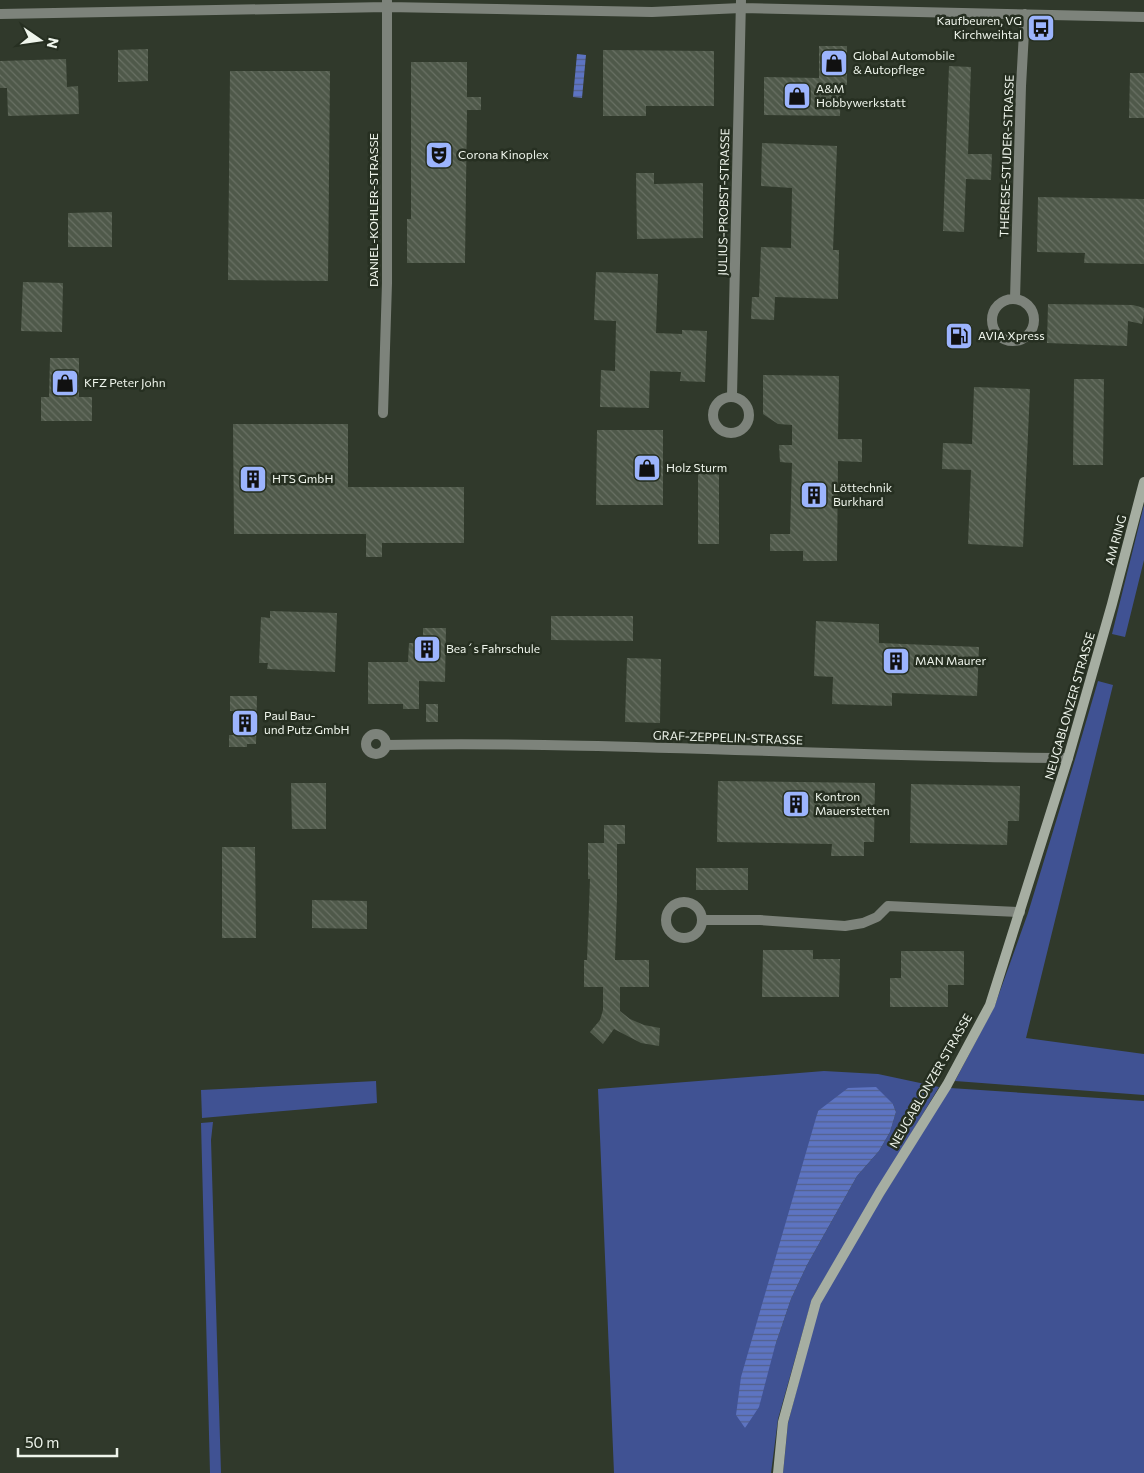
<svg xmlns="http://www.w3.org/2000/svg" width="1144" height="1473" font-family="Commissioner,sans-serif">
	<defs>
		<pattern id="water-rules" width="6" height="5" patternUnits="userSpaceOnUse" patternTransform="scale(1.25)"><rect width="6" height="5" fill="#5d74c2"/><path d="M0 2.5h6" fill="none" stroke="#54618b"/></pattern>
		<pattern id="building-back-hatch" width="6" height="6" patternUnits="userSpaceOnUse" patternTransform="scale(1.25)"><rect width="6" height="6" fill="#4f594a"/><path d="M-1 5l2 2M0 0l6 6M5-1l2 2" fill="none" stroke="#697164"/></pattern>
	</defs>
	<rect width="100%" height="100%" fill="#30392b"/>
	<path fill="#405293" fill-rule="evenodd" d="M 1144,505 L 1144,560 L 1125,637 L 1112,634 Z
		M 1098,681 L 1113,685 L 1026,1038 L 1144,1054 L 1144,1095 L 955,1081 L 995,1005 L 1028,913 L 1076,756 Z
		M 824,1071 L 878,1074 L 939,1087 L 812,1299 L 778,1419 L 771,1473 L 614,1473 L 598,1089 ZM 893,1104 L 896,1112 L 890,1132 L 879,1151 L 857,1176 L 807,1265 L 791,1299 L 775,1346 L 818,1111 Z
		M 376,1081 L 377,1103 L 202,1118 L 201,1090 Z
		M 950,1088 L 1144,1101 L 1144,1473 L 783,1473 L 788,1423 L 819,1304 L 883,1196 Z
		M 213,1122 L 211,1140 L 221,1473 L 210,1473 L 201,1123 Z"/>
	<path fill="url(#water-rules)" d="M 577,54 L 586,55 L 582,98 L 573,97 Z
		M 876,1087 L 893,1104 L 896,1112 L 890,1132 L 879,1151 L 857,1176 L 807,1265 L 791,1299 L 775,1346 L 759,1407 L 745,1428 L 736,1415 L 741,1377 L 818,1111 L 848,1088 Z"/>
	<path fill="url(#building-back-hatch)" d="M 819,46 L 847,46 L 847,85 L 841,85 L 840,116 L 764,115 L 764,77 L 819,78 Z
		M 148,49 L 148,81 L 118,82 L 118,50 Z
		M 603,50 L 714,51 L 714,106 L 646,106 L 646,116 L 603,116 Z
		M 66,59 L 67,87 L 78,86 L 79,114 L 8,116 L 7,88 L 0,88 L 0,61 Z
		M 411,62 L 467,62 L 467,97 L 481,97 L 481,110 L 467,110 L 465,263 L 407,263 L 407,219 L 411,219 Z
		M 949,66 L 971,67 L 968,154 L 992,154 L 991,180 L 966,179 L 964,232 L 943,231 Z
		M 230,71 L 330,71 L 328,281 L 228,280 Z
		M 1130,73 L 1144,73 L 1144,118 L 1129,118 Z
		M 762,143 L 837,146 L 833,250 L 839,250 L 838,299 L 775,297 L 774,320 L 751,319 L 752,297 L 759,297 L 761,247 L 791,248 L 792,188 L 761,186 Z
		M 636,173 L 654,173 L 654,184 L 703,183 L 703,238 L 637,239 Z
		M 1038,197 L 1144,199 L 1144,264 L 1084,263 L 1085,253 L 1037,252 Z
		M 112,212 L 112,247 L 68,247 L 68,213 Z
		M 596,272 L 658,274 L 656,333 L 682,334 L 682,330 L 707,331 L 705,382 L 680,381 L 681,372 L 650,371 L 649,408 L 600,407 L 601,370 L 615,371 L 616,321 L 594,320 Z
		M 23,282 L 63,283 L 62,332 L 21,331 Z
		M 1048,304 L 1133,305 L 1144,308 L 1144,315 L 1142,324 L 1128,321 L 1127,346 L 1047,343 Z
		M 947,325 L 972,325 L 972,347 L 947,347 Z
		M 50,358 L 79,358 L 79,397 L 92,397 L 92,421 L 41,421 L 41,397 L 49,397 Z
		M 763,375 L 839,376 L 838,439 L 862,439 L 862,462 L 838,461 L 837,561 L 803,561 L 803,551 L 770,551 L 770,534 L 790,534 L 792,463 L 780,462 L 779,445 L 792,445 L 792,425 L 778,424 L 763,414 Z
		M 1074,379 L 1104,379 L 1103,465 L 1073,465 Z
		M 974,387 L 1030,389 L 1023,547 L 968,544 L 971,470 L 942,469 L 943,443 L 972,444 Z
		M 233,424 L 348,424 L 348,487 L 464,487 L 464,543 L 382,543 L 382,557 L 366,557 L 366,534 L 234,534 Z
		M 597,430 L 663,430 L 663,505 L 596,505 Z
		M 698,470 L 719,470 L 719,544 L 698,544 Z
		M 270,611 L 337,613 L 335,672 L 267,669 L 268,663 L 259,663 L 261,617 L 270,618 Z
		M 551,616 L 633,616 L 633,641 L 551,640 Z
		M 816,621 L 879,624 L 879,643 L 979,647 L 977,696 L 892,693 L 892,706 L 832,704 L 833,677 L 814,676 Z
		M 423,628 L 446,628 L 445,682 L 419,681 L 419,709 L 403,709 L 403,704 L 368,704 L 368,662 L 408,662 L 409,643 L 423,643 Z
		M 627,658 L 661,659 L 660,723 L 625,722 Z
		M 230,696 L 257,696 L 256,744 L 247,744 L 247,747 L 229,747 L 229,735 L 233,735 L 233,711 L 230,711 Z
		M 426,704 L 438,704 L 438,722 L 426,722 Z
		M 718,781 L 875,783 L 874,842 L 864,842 L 864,856 L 831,856 L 832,844 L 717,842 Z
		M 291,783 L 326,783 L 326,829 L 292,829 Z
		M 911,784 L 1020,786 L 1019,821 L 1008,821 L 1007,845 L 910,843 Z
		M 604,825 L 625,825 L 625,844 L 617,844 L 617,897 L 615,960 L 649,960 L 649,987 L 620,987 L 620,1011 L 630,1019 L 644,1025 L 660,1028 L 659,1046 L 641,1043 L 614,1029 L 603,1044 L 590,1032 L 600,1020 L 603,1010 L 603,987 L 584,987 L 584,960 L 587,960 L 590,879 L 588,879 L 588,843 L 604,843 Z
		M 222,847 L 255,847 L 256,938 L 222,938 Z
		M 696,868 L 748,868 L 748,890 L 696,890 Z
		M 312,900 L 367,901 L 367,929 L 312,928 Z
		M 763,950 L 813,950 L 813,959 L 840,959 L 839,997 L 762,997 Z
		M 901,951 L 964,951 L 964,985 L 948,985 L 948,1007 L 890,1007 L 890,978 L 901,978 Z"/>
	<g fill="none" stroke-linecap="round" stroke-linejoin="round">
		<path stroke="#7d837b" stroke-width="10" d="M 0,14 L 387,7 L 652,12 L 741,8 L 1144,17
			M992 320a21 21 0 1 1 42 0a21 21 0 1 1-42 0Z
			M 1015,299 L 1021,86 L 1025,14
			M 732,396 L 741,0
			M713 415a18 18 0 1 1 36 0a18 18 0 1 1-36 0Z
			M 383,413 L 387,283 L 387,1
			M366 744a10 10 0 1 1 20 0a10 10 0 1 1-20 0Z
			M 386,745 C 614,741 841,757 1068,758
			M666 920a18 18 0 1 1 36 0a18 18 0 1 1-36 0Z
			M 702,920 L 760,920 L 845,926 L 863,923 L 877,917 L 888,906 L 1020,912"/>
		<path stroke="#a6aea2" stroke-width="10" d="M 778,1473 L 783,1422 L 816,1302 L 880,1192 L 947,1085 L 990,1005 L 1068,758 L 1112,604 L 1144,482"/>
	</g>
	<defs>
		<g id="bus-square" transform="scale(1.4375)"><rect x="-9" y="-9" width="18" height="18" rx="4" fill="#9cb4fd" stroke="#262f21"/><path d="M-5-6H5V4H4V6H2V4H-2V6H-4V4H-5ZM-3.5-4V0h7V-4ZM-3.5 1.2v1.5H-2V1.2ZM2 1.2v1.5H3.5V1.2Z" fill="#111"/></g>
		<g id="shop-square" transform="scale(1.4375)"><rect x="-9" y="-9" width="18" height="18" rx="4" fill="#9cb4fd" stroke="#262f21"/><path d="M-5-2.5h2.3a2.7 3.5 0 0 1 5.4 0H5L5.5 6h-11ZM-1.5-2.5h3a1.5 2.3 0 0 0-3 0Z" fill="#111"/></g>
		<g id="theatre-square" transform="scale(1.4375)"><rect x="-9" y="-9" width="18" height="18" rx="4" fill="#9cb4fd" stroke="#262f21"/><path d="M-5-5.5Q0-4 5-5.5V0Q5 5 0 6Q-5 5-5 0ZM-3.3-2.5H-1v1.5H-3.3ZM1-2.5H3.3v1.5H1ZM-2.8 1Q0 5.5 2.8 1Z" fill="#111"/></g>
		<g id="fuel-square" transform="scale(1.4375)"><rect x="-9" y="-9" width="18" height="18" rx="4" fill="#9cb4fd" stroke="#262f21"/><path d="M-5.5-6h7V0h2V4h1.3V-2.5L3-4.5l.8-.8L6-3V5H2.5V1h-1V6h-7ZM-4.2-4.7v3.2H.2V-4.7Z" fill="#111"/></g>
		<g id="building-square" transform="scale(1.4375)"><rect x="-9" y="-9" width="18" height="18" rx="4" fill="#9cb4fd" stroke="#262f21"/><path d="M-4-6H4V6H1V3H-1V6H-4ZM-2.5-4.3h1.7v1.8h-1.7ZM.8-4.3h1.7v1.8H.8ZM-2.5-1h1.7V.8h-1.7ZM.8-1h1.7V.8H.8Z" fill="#111"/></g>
	</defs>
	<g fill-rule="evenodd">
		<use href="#bus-square" x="1041" y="28"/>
		<use href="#shop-square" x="834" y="63"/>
		<use href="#shop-square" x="797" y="96"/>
		<use href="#theatre-square" x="439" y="155"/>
		<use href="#fuel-square" x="959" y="336"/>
		<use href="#shop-square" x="65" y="383"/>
		<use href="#shop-square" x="647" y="468"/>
		<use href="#building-square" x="253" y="479"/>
		<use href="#building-square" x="814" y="495"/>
		<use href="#building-square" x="427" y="649"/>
		<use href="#building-square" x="896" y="661"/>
		<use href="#building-square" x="245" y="723"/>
		<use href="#building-square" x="796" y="804"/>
	</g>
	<g text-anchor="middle" stroke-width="5" stroke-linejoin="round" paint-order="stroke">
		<g font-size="12" fill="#eff5ec" stroke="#262f21" text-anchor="start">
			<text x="1022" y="25" text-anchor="end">Kaufbeuren, VG<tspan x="1022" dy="14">Kirchweihtal</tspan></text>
			<text x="853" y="60">Global Automobile<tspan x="853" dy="14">&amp; Autopflege</tspan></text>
			<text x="816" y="93">A&amp;M<tspan x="816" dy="14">Hobbywerkstatt</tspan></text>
			<text x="458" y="159">Corona Kinoplex</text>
			<text x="978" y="340">AVIA Xpress</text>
			<text x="84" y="387">KFZ Peter John</text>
			<text x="666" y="472">Holz Sturm</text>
			<text x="272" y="483">HTS GmbH</text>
			<text x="833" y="492">Löttechnik<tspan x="833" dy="14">Burkhard</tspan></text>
			<text x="446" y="653">Bea´s Fahrschule</text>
			<text x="915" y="665">MAN Maurer</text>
			<text x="264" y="720">Paul Bau-<tspan x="264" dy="14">und Putz GmbH</tspan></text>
			<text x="815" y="801">Kontron<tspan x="815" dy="14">Mauerstetten</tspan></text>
		</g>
		<g font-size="12" fill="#eff5ec" stroke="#262f21">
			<text transform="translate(1007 156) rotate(-88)" y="4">THERESE-STUDER-STRASSE</text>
			<text transform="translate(724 202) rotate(-89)" y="4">JULIUS-PROBST-STRASSE</text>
			<text transform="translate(374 210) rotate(-90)" y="4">DANIEL-KOHLER-STRASSE</text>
			<text transform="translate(1116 540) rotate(-75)" y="4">AM RING</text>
			<text transform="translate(1070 706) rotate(-74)" y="4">NEUGABLONZER STRASSE</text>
			<text transform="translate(728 738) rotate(2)" y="4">GRAF-ZEPPELIN-STRASSE</text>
			<text transform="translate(931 1081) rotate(-60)" y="4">NEUGABLONZER STRASSE</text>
		</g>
	</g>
	<g transform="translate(40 40) rotate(103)" stroke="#262f21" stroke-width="4" paint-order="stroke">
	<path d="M0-4L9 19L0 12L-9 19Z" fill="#eff5ec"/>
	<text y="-8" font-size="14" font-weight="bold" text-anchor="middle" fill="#eff5ec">N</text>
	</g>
	<path d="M18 1448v8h99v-8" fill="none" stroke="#eff5ec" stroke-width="2.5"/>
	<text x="25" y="1448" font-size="15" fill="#eff5ec" stroke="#262f21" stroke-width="4" paint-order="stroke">50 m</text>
</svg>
